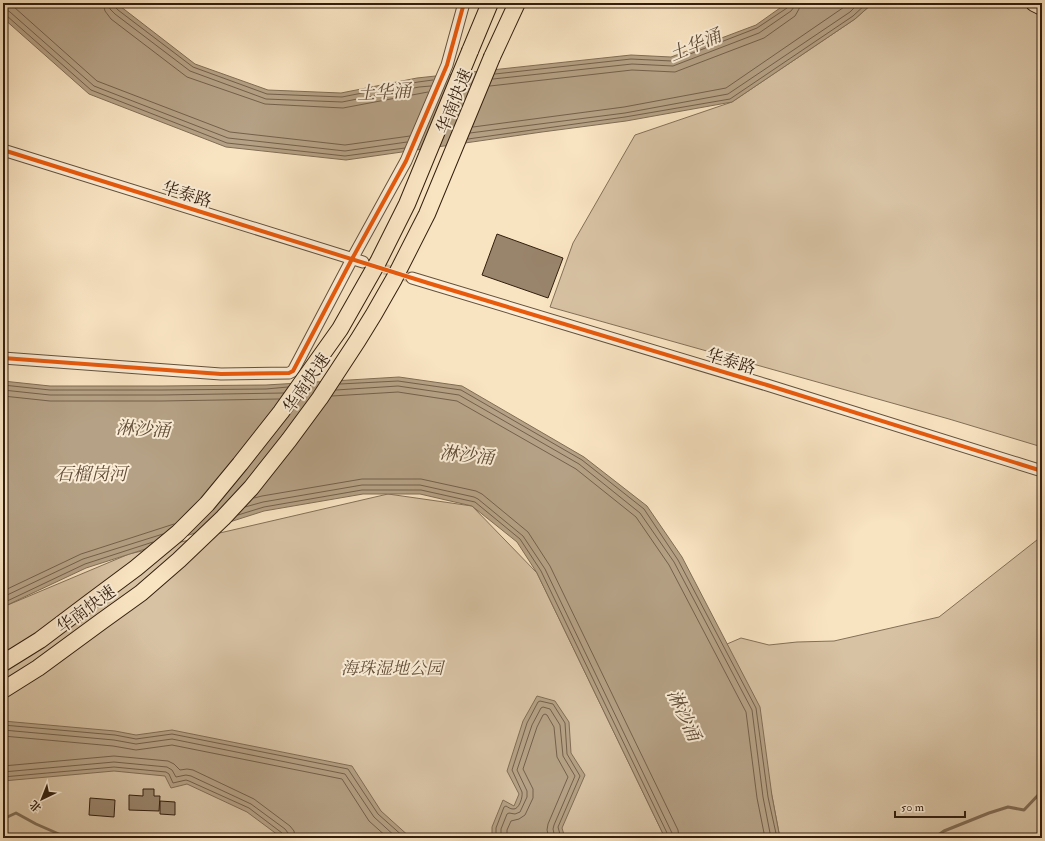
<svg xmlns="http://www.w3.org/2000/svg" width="1045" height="841" font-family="'IM FELL Double Pica','Noto Serif SC',serif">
	<rect width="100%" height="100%" fill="#f9e4c2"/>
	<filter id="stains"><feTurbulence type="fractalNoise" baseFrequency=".005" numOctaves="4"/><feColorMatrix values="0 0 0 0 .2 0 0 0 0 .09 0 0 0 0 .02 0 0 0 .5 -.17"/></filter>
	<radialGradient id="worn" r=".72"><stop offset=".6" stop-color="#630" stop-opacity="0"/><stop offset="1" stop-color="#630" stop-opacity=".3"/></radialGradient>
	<path fill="#d7c2a3" stroke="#847058" d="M 873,3 L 1042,3 L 1042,447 L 949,419 L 550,307 L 573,243 L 635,135 L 732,102 L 855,19 Z
		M 388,494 L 472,506 L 537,573 L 665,838 L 3,838 L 3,607 L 129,554 Z
		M 1042,536 L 1042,838 L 781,838 L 779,833 L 772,796 L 727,644 L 741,638 L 769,645 L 797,642 L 834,641 L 939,617 Z"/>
	<path fill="#b5a185" stroke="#816d55" d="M 3,3 L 116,3 L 195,64 L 268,90 L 341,93 L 417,78 L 631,55 L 671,57 L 756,25 L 787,3 L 873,3 L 855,19 L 732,102 L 626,121 L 542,132 L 346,160 L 226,147 L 89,94 L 3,18 Z
		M 399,377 L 462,386 L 584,457 L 647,506 L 682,557 L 760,707 L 772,796 L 779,833 L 781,838 L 665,838 L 537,573 L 517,542 L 472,506 L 420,494 L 363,494 L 264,511 L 86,568 L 3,607 L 3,381 L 50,386 L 162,386 L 266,385 Z
		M 537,696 L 555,701 L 569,722 L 571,753 L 585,775 L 562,828 L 565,838 L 492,838 L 492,827 L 503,800 L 514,806 L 519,794 L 507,771 L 523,721 Z
		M 3,721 L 115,731 L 136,735 L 172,730 L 352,766 L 381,811 L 411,838 L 282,838 L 247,812 L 187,784 L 171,788 L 165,776 L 114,771 L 3,781 Z"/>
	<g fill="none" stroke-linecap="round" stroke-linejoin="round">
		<path stroke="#74604a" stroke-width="1" d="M 103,3 L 105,11 L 111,19 L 187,77 L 265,104 L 343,108 L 428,92
			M 109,3 L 110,9 L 115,14 L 190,71 L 266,99 L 342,102 L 419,87 L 431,86
			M 114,3 L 115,7 L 118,10 L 193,67 L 267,94 L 342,97 L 418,82 L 433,80
			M 3,4 L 8,4 L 14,7 L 97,81 L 230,132 L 345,145 L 410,136
			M 3,10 L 7,10 L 10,12 L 94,86 L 228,138 L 345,151 L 407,142
			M 3,15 L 7,16 L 91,90 L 227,143 L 345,156 L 405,148
			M 495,74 L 631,59 L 672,61 L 757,28 L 787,8 L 789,6 L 789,3
			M 493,79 L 632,64 L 673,66 L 759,33 L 791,11 L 794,7 L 794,3
			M 490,86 L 632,70 L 675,72 L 764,38 L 795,16 L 799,9 L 800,3
			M 473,127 L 624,107 L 726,88 L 850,3
			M 470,133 L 625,113 L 728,94 L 850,12 L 859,3
			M 468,139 L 625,117 L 730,99 L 853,16 L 867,3
			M 340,384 L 398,381 L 461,390 L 582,460 L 644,509 L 678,560 L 756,708 L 768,797 L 777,838
			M 3,385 L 50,390 L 162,390 L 266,389 L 288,387
			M 3,390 L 50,395 L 162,395 L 284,393
			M 336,390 L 398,386 L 459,395 L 579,464 L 640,513 L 674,562 L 752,710 L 763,797 L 771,838
			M 3,396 L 50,401 L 162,401 L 279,399
			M 332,396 L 398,392 L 457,401 L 576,469 L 636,517 L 669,565 L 746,712 L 757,798 L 765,838
			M 254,498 L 262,496 L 362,479 L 421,479 L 476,491 L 482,494 L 528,532 L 550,566 L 678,830 L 679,838
			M 245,507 L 263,502 L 362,485 L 420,485 L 474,497 L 478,499 L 523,536 L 545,569 L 672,833 L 673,838
			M 238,515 L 264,507 L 362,490 L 421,490 L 475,502 L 520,539 L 541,571 L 668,835 L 668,838
			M 3,591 L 81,554 L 174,524
			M 3,597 L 83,559 L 163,534
			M 3,603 L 85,564 L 153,542
			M 3,725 L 115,735 L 136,739 L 172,734 L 348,769 L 378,814 L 405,838
			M 3,730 L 114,740 L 136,744 L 172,739 L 345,774 L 374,817 L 397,838
			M 3,736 L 113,746 L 136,750 L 172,745 L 342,779 L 369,821 L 388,838
			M 3,766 L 114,756 L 168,761 L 174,764 L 180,770 L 187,769 L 193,770 L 254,799 L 290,826 L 294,831 L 295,838
			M 3,772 L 114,762 L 167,767 L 172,770 L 176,777 L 186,775 L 191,776 L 251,804 L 285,829 L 288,833 L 289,838
			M 3,777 L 114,767 L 166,772 L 169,774 L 173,783 L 186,780 L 189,781 L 249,808 L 282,833 L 284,838
			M 496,838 L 496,828 L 504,807 L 506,806 C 508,807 510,809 513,809 C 519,810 523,797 522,792 L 512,770 L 527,723 L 538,702 L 540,701 L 553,704 L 565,723 L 567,754 L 580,776 L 558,827 L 561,838
			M 501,838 L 501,829 L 507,814 L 509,813 L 515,814 L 520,812 L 527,797 L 527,791 L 517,770 L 532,725 L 541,708 L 543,707 L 550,709 L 560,725 L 563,756 L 575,776 L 554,825 L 553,829 L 555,838
			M 507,838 L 507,830 L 511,821 L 519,819 L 525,815 L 533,798 L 533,789 L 523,769 L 537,727 L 543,715 L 545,714 L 547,715 L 554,727 L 557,757 L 568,777 L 548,824 L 547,830 L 549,838"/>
		<path stroke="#816d55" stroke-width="3" d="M 3,819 L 16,813 L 36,824 L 68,838
			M 934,838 L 944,831 L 989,813 L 1008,807 L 1024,810 L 1042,791"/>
	</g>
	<path fill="#99856c" stroke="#321e0e" d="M 497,234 L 563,258 L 548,298 L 482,275 Z
		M 143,789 L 154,789 L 154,796 L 160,796 L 159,811 L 129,810 L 129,795 L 143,796 Z
		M 90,798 L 115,800 L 114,817 L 89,815 Z
		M 160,801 L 175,802 L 175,815 L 160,814 Z"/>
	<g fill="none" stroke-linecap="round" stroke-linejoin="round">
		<path stroke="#d1bc9e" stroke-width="11" stroke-dasharray="11 5.5" stroke-linecap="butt" d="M 369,264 L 412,278"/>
		<g stroke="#64503b" stroke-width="13">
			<path id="minor" d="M 3,150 L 363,262
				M 412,278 L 767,385 L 1042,471
				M 3,358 L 221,374 L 289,373 L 293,371 L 352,259 L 406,161 L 447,65 L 464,3"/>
		</g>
		<g stroke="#321e0e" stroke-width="18">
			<path id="highway" d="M 1034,3 L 1042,7
				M 470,51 L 490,3
				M 492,57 L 517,3"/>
		</g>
		<use href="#minor" stroke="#fbedd7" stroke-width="11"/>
		<use href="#highway" stroke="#f9e4c2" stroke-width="16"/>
		<g stroke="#321e0e" stroke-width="18" stroke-linecap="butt">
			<path id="highway-bridge" d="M 3,663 L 40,640 L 89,603 L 136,568 L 178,533 L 207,504 L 240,464 L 281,412 L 340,329 L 378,262 L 407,204 L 470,51
				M 3,690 L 38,668 L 102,621 L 141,593 L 179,560 L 223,518 L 251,488 L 289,440 L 320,398 L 358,340 L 374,314 L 394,279 L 427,214 L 492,57"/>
		</g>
		<use href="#highway-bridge" stroke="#f9e4c2" stroke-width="16"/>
		<g stroke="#fbedd7" stroke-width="6">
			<path id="cycleway" d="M 3,150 L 428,283 L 767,385 L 1042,471
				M 3,358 L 221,374 L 289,373 L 293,371 L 352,259 L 406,161 L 447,65 L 464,3"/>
		</g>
		<use href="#cycleway" stroke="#e8590c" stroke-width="4"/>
	</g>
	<g text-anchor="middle" stroke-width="4" stroke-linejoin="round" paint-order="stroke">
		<g font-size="17" fill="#321e0e" stroke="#fbedd7">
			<text transform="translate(454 101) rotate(-68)" y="6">华南快速</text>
			<text transform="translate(187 194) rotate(17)" y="6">华泰路</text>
			<text transform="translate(731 361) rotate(17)" y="6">华泰路</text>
			<text transform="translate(306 383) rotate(-55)" y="6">华南快速</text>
			<text transform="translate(86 609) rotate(-36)" y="6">华南快速</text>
		</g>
		<g font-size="17" font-style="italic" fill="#644f3b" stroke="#fbedd7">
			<text x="392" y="674">海珠湿地公园</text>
		</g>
		<g font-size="18" font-style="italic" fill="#604c38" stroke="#fbedd7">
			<text transform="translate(695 45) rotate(-23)" y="6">土华涌</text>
			<text transform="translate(384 92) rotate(-3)" y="6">土华涌</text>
			<text transform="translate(143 429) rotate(3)" y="6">淋沙涌</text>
			<text transform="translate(467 455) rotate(6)" y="6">淋沙涌</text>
			<text x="91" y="480">石榴岗河</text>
			<text transform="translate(684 715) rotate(65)" y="6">淋沙涌</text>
		</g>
	</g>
	<rect width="1045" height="841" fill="none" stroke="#f9e4c2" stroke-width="16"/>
	<rect x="4" y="4" width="1037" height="833" fill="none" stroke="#321e0e" stroke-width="2"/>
	<rect x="8" y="8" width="1029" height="825" fill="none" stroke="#321e0e"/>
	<g transform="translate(42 799) rotate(223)" stroke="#fbedd7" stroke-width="3" paint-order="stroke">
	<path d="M0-3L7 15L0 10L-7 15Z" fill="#321e0e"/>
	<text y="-6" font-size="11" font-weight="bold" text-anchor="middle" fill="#321e0e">北</text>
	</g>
	<path d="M895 811v6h70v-6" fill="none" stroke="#321e0e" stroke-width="2"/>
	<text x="901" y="811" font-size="12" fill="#321e0e" stroke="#fbedd7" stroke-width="3" paint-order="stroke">50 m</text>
	<rect width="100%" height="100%" filter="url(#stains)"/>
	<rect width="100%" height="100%" fill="url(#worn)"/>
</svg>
